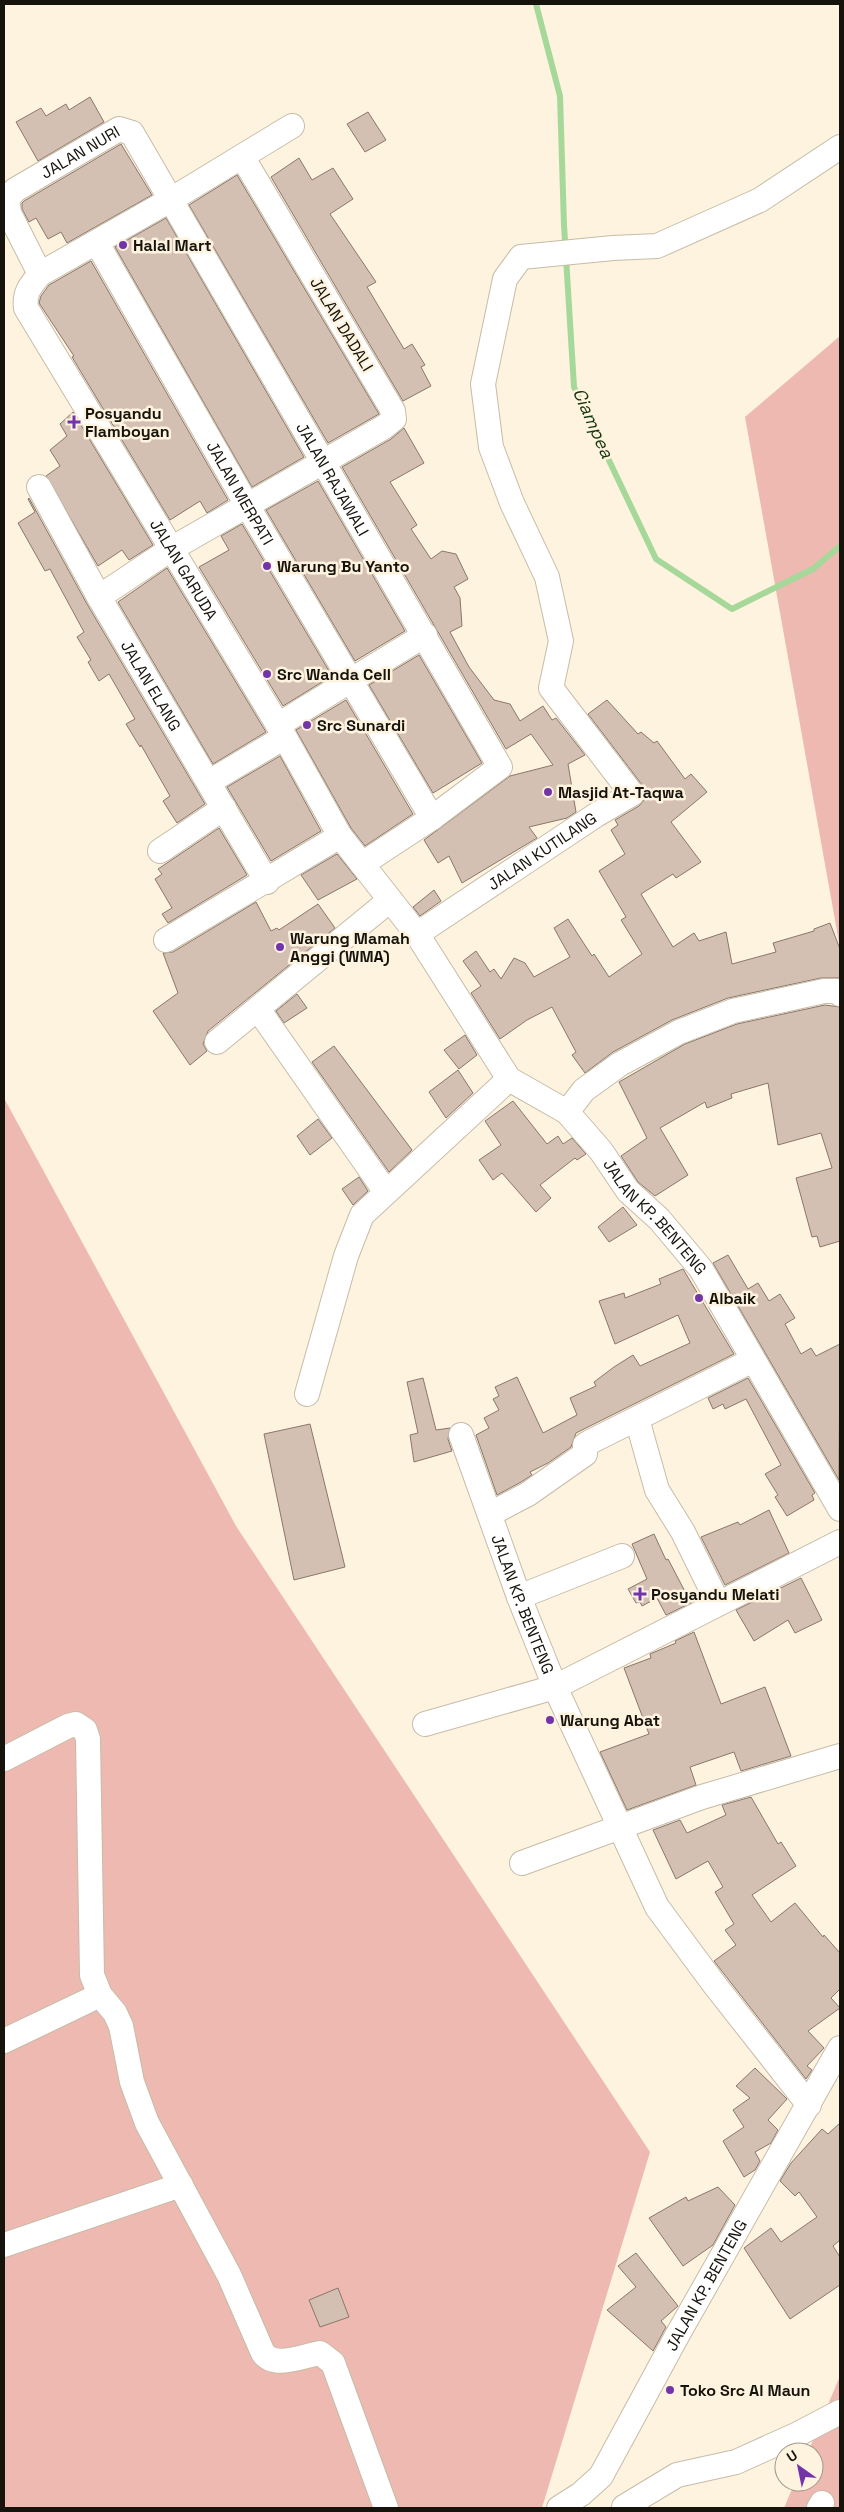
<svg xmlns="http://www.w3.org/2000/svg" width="844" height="2512" font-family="'Space Grotesk',sans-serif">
	<rect width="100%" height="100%" fill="#fef3df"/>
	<path fill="#eeb9b1" d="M 840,336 L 840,948 L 745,417 Z
		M 4,1098 L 236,1526 L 650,2152 L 542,2508 L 4,2508 Z
		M 840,2376 L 840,2508 L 784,2508 L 795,2482 L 814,2482 L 814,2452 L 808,2452 Z"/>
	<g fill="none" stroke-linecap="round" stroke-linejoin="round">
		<path stroke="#a5d899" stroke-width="6" d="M 536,4 L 560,96 L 564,225 L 574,387 L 656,559 L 732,609 L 813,569 L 840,546"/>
	</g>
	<path fill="#d4c0b2" stroke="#8a776b" d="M 90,97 L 104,122 L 38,161 L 16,122 L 41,108 L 46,116 L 66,104 L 69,110 Z
		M 368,112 L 386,140 L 365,152 L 347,124 Z
		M 121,144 L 152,195 L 67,243 L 61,232 L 48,239 L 36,218 L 29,222 L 22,209 L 22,203 L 24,201 Z
		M 299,158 L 312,180 L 333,168 L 353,199 L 330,214 L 376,282 L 367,287 L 404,349 L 412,344 L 425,365 L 421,367 L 431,386 L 403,401 L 271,177 Z
		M 237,175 L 379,414 L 328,443 L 189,205 Z
		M 166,218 L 304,457 L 252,487 L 115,247 Z
		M 91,261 L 228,500 L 207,513 L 200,501 L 170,520 L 72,357 L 74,356 L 39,303 L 41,296 L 49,285 Z
		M 73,412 L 153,545 L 129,560 L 122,550 L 98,566 L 46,476 L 60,466 L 50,450 L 67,436 L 60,424 Z
		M 404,428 L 424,463 L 390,482 L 417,525 L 411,529 L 431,559 L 442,551 L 456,554 L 468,579 L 454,587 L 460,598 L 462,626 L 450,632 L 469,667 L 494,700 L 510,704 L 520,721 L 543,706 L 552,720 L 556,718 L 585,755 L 568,764 L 576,812 L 567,818 L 529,827 L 537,838 L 462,883 L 449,856 L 438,863 L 424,840 L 510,776 L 553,765 L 531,734 L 506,749 L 342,467 L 391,439 Z
		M 318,481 L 405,631 L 355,661 L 266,510 Z
		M 29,498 L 87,604 L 205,804 L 177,823 L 163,801 L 170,796 L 141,745 L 140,747 L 126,724 L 135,719 L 109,674 L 99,681 L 88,662 L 91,660 L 77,637 L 84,632 L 50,569 L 45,571 L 18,523 L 35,512 L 28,499 Z
		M 242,524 L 332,676 L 283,706 L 199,567 L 229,550 L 221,536 Z
		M 167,568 L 266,732 L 213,764 L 118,602 Z
		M 419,655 L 482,763 L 433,793 L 369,685 Z
		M 346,700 L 413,814 L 365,846 L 351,828 L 296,730 Z
		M 607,700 L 638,734 L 641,732 L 654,743 L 657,741 L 685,779 L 691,774 L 707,792 L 671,822 L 701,862 L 676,878 L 673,874 L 641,894 L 673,947 L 694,933 L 699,941 L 726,932 L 732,964 L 776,952 L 773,943 L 814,931 L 814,929 L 830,923 L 840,949 L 840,978 L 821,978 L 728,998 L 672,1020 L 613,1052 L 585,1073 L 572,1055 L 576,1052 L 552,1007 L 527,1020 L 500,1039 L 471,993 L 481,986 L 463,961 L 476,951 L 490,972 L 494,969 L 501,979 L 514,958 L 525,963 L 534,977 L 570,957 L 554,928 L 568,919 L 592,956 L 594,954 L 609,977 L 642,954 L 621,920 L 626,917 L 599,871 L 625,854 L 611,830 L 618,825 L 615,820 L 639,806 L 644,800 L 646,793 L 643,786 L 588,714 Z
		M 280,756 L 321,831 L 271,861 L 227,787 Z
		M 219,828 L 247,875 L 168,923 L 162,914 L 172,908 L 155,879 L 162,874 L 158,869 Z
		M 337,854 L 357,879 L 318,900 L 301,875 Z
		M 434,890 L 441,901 L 420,916 L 413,907 Z
		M 256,902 L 271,931 L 277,928 L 279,930 L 318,904 L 335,928 L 208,1031 L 203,1044 L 207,1051 L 190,1065 L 153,1011 L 178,993 L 163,953 L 173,952 Z
		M 297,994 L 307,1008 L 284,1023 L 276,1011 Z
		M 825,1005 L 840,1007 L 840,1241 L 820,1247 L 817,1236 L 812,1237 L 796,1178 L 832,1168 L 821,1133 L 778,1145 L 768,1083 L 731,1094 L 732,1098 L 707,1108 L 705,1102 L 660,1128 L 688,1175 L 655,1196 L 638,1182 L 621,1156 L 647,1138 L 619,1082 L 685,1044 L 737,1024 Z
		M 465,1035 L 477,1055 L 459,1069 L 444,1050 Z
		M 334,1046 L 412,1150 L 389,1172 L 312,1062 Z
		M 458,1070 L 473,1093 L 446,1118 L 429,1092 Z
		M 513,1101 L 547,1144 L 558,1136 L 563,1144 L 572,1138 L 586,1154 L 577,1160 L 575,1158 L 540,1185 L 551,1198 L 536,1212 L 502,1173 L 493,1180 L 479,1160 L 501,1145 L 485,1121 Z
		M 318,1119 L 332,1138 L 310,1155 L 297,1136 Z
		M 359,1177 L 368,1191 L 353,1205 L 342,1189 Z
		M 623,1207 L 637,1225 L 609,1242 L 598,1227 Z
		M 728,1255 L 748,1289 L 758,1283 L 769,1301 L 780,1294 L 795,1318 L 785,1324 L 801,1354 L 811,1348 L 816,1356 L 840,1344 L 839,1480 L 713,1263 Z
		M 683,1269 L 734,1354 L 576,1433 L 571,1447 L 548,1463 L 530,1472 L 532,1475 L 521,1482 L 497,1495 L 476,1435 L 489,1428 L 484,1418 L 499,1410 L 493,1399 L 499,1396 L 495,1387 L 517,1377 L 543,1433 L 577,1415 L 570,1398 L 596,1386 L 594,1382 L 614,1367 L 633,1355 L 640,1366 L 690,1343 L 678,1315 L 615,1344 L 599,1301 L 624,1293 L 625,1298 L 661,1284 L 659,1279 Z
		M 423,1378 L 436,1430 L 450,1428 L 448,1439 L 452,1451 L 414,1462 L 410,1435 L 418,1433 L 407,1382 Z
		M 748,1378 L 815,1493 L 812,1495 L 814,1500 L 787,1516 L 775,1497 L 778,1495 L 765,1474 L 781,1465 L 746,1399 L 725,1409 L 723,1404 L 713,1409 L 708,1398 Z
		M 310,1424 L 345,1567 L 294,1580 L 264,1434 Z
		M 769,1510 L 789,1553 L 725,1585 L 701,1537 L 738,1522 L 740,1525 Z
		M 654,1534 L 666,1560 L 668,1559 L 691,1603 L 666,1615 L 657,1598 L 642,1606 L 640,1602 L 636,1603 L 628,1589 L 647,1579 L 632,1544 Z
		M 801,1578 L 822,1620 L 795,1633 L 788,1620 L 754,1641 L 736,1610 Z
		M 694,1632 L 721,1704 L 765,1687 L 791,1756 L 741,1771 L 734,1752 L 690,1767 L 696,1785 L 627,1810 L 600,1752 L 649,1734 L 624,1668 L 651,1658 L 650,1654 L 676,1643 L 675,1641 Z
		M 751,1797 L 778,1844 L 781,1842 L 796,1866 L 752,1895 L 771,1922 L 795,1903 L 823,1937 L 824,1935 L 840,1953 L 840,1989 L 831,1998 L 840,2008 L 808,2031 L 824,2048 L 807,2066 L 812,2070 L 806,2079 L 714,1961 L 736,1945 L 725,1930 L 734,1924 L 715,1892 L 723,1887 L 708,1861 L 676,1879 L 653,1830 L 680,1820 L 687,1833 L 726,1815 L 722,1805 Z
		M 755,2068 L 787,2099 L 768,2120 L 778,2130 L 771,2143 L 755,2152 L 760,2161 L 755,2170 L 744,2177 L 723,2141 L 744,2127 L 733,2110 L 750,2098 L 736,2086 Z
		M 840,2123 L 840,2240 L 833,2246 L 840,2257 L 840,2285 L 790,2319 L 744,2248 L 771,2228 L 781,2242 L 817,2217 L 799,2192 L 795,2196 L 780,2181 L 791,2163 L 822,2129 L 828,2134 Z
		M 718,2187 L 735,2205 L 713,2245 L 683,2266 L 649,2218 L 686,2197 L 688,2201 Z
		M 636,2253 L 678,2306 L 661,2321 L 666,2327 L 653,2351 L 607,2310 L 636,2287 L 618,2266 Z
		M 338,2288 L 349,2317 L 320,2327 L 309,2300 Z"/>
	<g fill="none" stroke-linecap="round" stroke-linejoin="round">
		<g stroke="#c6bca8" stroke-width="26">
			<g id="street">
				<path id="s1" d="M 292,126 L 172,199 L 40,274 C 30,286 24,293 26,308 L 278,725 L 340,836 L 417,934 L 509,1079 L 567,1112 L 601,1151 L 628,1191 L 659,1219 L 701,1269 L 840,1509"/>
				<path id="s2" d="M 97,243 L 247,505 L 432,818"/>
				<path id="s3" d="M 40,274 L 9,213 L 7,199 L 15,190 L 119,129 L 132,133 L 500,767 L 432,818 L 362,864"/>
				<path id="s4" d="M 39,487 L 99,597 L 267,882"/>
				<path d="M 99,597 L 171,549 L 384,427 L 394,419 L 393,411 L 243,158"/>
				<path d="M 278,725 L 425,635"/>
				<path d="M 209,782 L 283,738"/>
				<path d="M 160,851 L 224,808"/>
				<path id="s5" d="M 417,934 L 596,815 L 632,794 L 551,688 L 561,641 L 547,577 L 512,503 L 491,447 L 483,384 L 505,279 L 521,257 L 613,248 L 657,246 L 760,200 L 840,147"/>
				<path d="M 166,940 L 340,836"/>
				<path d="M 258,1009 L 386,1192"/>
				<path d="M 217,1042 L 390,900"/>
				<path d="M 567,1112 L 584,1090 L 620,1064 L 679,1032 L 733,1011 L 824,991 L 837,991 L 840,994"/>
				<path d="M 307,1394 L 346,1256 L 362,1215 L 509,1079"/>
				<path d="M 637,1419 L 657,1490 L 683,1532 L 718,1603"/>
				<path id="s6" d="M 461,1435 L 519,1597 L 555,1687 L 657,1907 L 714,1984 L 809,2105"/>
				<path d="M 490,1514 L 528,1494 L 585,1454 L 585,1445 L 590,1442 L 753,1360"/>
				<path d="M 519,1597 L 622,1556"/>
				<path d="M 425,1724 L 555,1687 L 840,1542"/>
				<path d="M 4,1759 L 68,1726 L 76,1724 L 85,1730 L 88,1739 L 92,1975 L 100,1995 L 115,2013 L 121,2026 L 132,2082 L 147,2123 L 229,2275 L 263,2353 C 275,2369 302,2356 320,2353 L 333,2363 L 386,2508"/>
				<path d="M 522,1863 L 702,1797 L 840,1756"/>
				<path d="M 4,2041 L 100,1995"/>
				<path d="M 4,2245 L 181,2185"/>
				<path d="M 624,2507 L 677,2475 L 736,2462 L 798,2434 L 840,2412"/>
				<path id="s7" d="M 559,2508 L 581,2494 L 601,2476 L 678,2334 L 840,2048"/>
				<path d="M 819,2508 L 822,2503"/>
			</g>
		</g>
		<use href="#street" stroke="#fff" stroke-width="24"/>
	</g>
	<g fill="#7334a9" stroke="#fef3df" stroke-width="2">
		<circle cx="123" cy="245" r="5"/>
		<path d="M71.5 414.5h5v5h5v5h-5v5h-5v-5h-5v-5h5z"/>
		<circle cx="267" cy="566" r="5"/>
		<circle cx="267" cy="674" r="5"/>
		<circle cx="307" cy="725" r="5"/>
		<circle cx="548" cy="792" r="5"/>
		<circle cx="280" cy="947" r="5"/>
		<circle cx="699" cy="1298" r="5"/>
		<path d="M637.5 1586.5h5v5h5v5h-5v5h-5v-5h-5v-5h5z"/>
		<circle cx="550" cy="1720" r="5"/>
		<circle cx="670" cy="2390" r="5"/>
	</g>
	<g text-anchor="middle" stroke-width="5" stroke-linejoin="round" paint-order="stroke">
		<g font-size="16" fill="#16130c" stroke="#fef3df">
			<text dy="6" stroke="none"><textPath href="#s3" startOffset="170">JALAN NURI</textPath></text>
			<text transform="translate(342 324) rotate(59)" y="6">JALAN DADALI</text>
			<text dy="6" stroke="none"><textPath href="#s3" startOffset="629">JALAN RAJAWALI</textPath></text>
			<text dy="6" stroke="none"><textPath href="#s2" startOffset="288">JALAN MERPATI</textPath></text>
			<text dy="6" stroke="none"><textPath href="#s1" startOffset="636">JALAN GARUDA</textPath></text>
			<text dy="6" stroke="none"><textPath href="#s4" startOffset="228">JALAN ELANG</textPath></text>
			<text dy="6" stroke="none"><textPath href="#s5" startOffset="150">JALAN KUTILANG</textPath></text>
			<text dy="6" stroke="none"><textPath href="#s1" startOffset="1445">JALAN KP. BENTENG</textPath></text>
			<text dy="6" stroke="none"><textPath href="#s6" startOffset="180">JALAN KP. BENTENG</textPath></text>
			<text dy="6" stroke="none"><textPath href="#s7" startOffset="271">JALAN KP. BENTENG</textPath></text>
		</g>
		<g font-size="16" font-weight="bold" fill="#16130c" stroke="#fef3df" text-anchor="start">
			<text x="133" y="251">Halal Mart</text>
			<text x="85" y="419">Posyandu<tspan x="85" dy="18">Flamboyan</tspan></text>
			<text x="277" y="572">Warung Bu Yanto</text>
			<text x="277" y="680">Src Wanda Cell</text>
			<text x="317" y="731">Src Sunardi</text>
			<text x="558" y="798">Masjid At-Taqwa</text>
			<text x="290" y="944">Warung Mamah<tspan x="290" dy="18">Anggi (WMA)</tspan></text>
			<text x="709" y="1304">Albaik</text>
			<text x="651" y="1600">Posyandu Melati</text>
			<text x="560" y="1726">Warung Abat</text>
			<text x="680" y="2396">Toko Src Al Maun</text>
		</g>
		<g font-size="18" font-style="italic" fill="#15360c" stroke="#fef3df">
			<text transform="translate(593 423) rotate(66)" y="6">Ciampea</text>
		</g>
	</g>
	<rect width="844" height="2512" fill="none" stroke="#16130c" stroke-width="10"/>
	<g transform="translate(799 2467) rotate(327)"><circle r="24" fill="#fef3df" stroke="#a1998b"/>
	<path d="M0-4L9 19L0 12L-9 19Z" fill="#7334a9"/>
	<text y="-8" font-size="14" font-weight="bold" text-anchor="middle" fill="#16130c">U</text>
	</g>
</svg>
